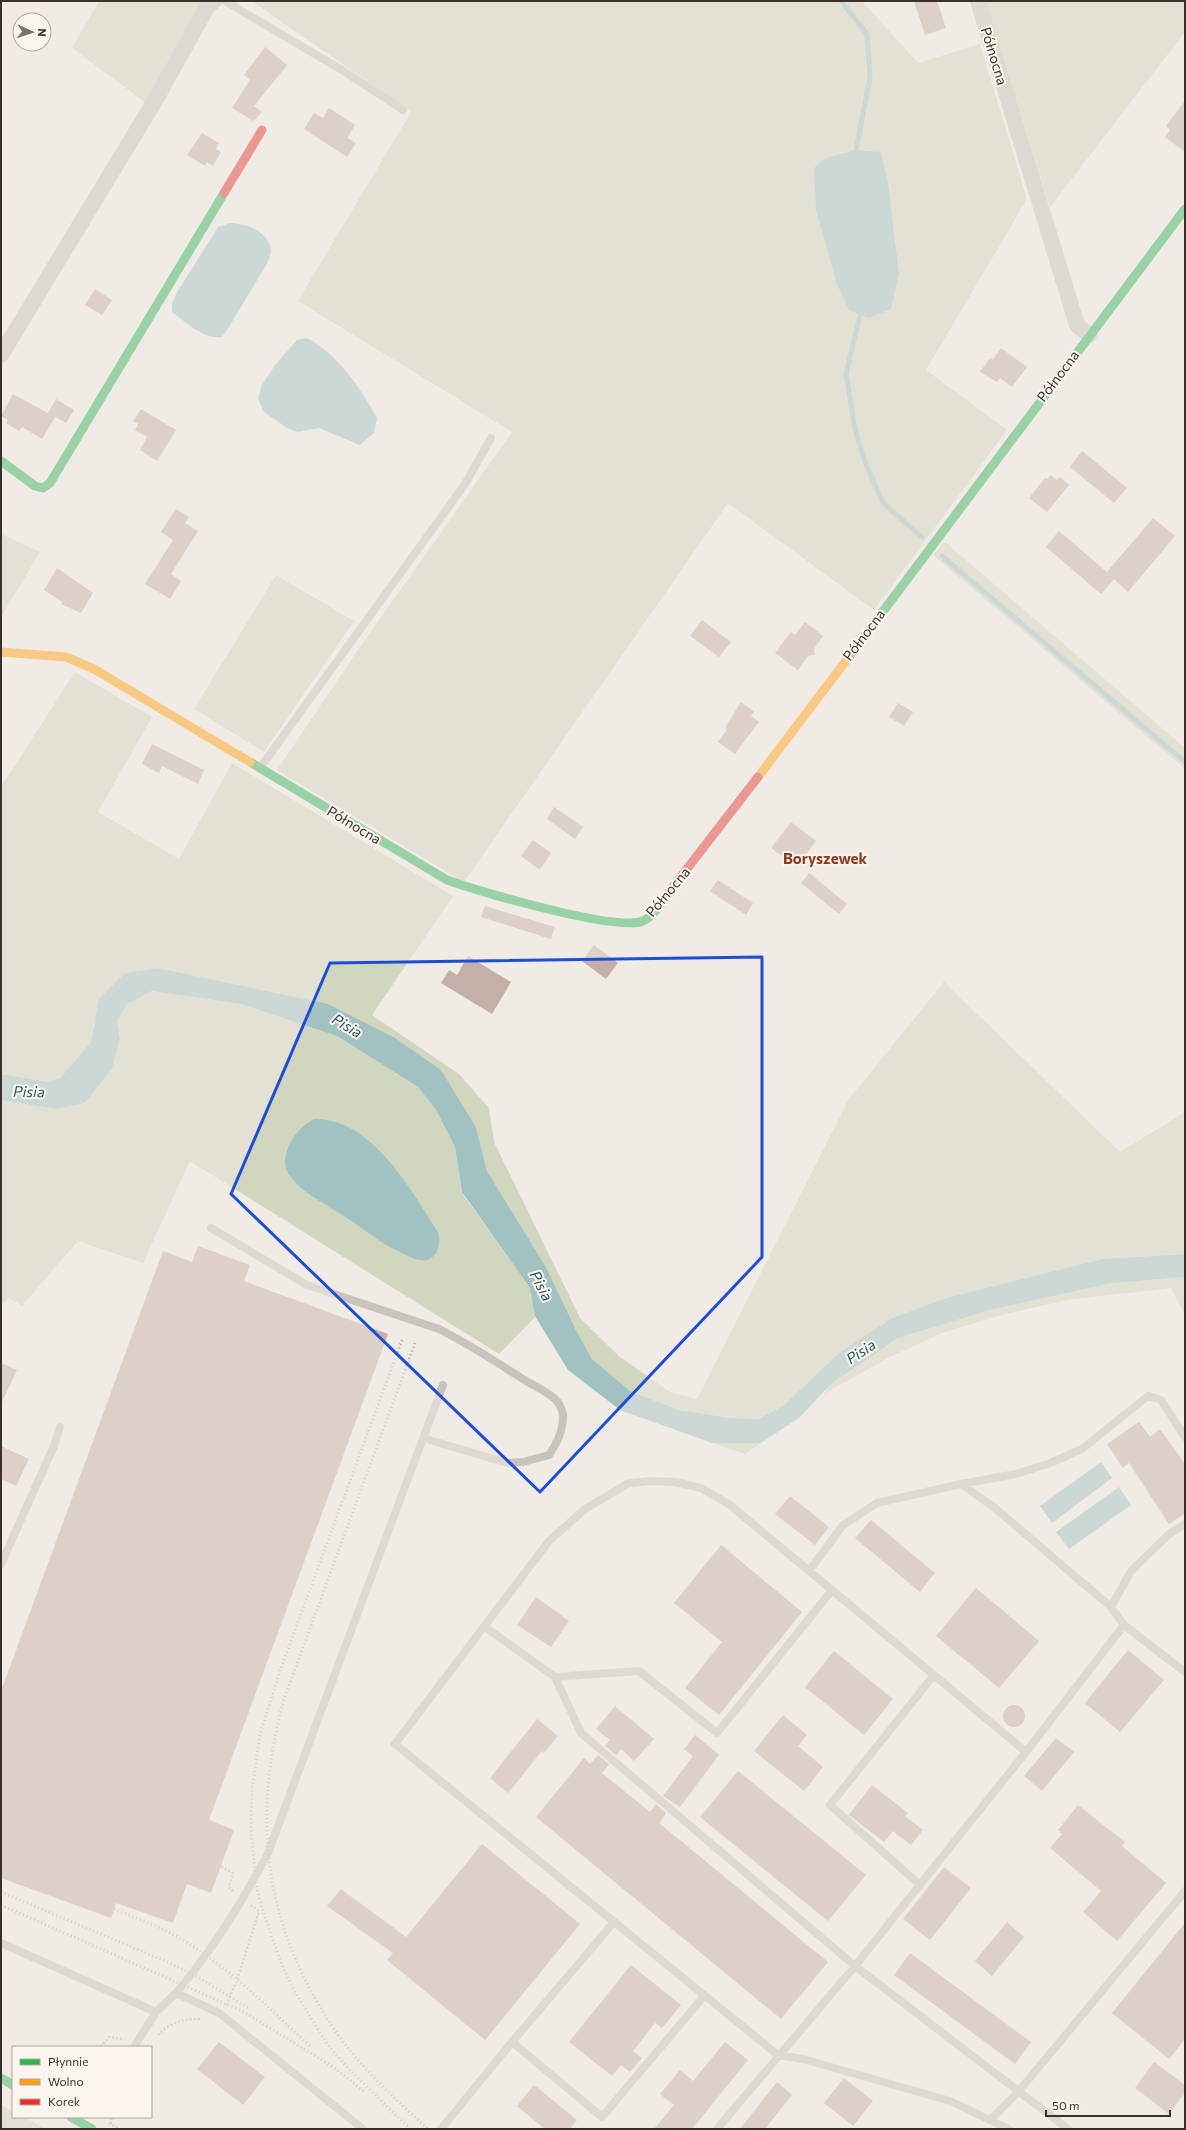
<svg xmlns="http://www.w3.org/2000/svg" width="1186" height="2130" font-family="Commissioner,sans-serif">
	<rect width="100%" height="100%" fill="#f0ebe5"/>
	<path fill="#d1d6bf" d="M 99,1 L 208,1 L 146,103 L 72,48 Z
		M 252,1 L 862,1 L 918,63 L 980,44 L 1027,199 L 926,370 L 1007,430 L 874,610 L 728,503 L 464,882 L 277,770 L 360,647 L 512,432 L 298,301 L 411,112 Z
		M 986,1 L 1185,1 L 1185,32 L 1050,207 Z
		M 1,534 L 40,552 L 1,617 Z
		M 945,542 L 1185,748 L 1185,769 L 933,555 Z
		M 276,575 L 354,621 L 264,752 L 194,709 Z
		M 75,672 L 152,717 L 98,812 L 179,859 L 232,763 L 453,896 L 372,1015 L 459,1074 L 489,1108 L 494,1142 L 580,1318 L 620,1357 L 670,1392 L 697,1399 L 849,1099 L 944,982 L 1120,1152 L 1185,1112 L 1185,1254 L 1102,1259 L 946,1298 L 892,1318 L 839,1353 L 784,1405 L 759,1419 L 731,1418 L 679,1410 L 630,1391 L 592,1359 L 576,1330 L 546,1267 L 487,1171 L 476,1127 L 441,1070 L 157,968 L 126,973 L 94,1022 L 91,1042 L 61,1077 L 49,1082 L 1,1074 L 1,787 Z
		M 152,991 L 241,1004 L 337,1036 L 418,1087 L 436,1110 L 455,1147 L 462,1193 L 530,1288 L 537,1315 L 499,1354 L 190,1161 L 143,1263 L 78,1241 L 22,1306 L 9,1298 L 1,1306 L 1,1100 L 56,1109 L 120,1038 L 117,1022 L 127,1004 Z
		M 1185,1277 L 1185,1315 L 1171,1288 L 1066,1300 L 994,1317 L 942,1333 L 890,1357 L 824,1394 L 831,1384 L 898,1338 L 990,1310 L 1112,1283 Z
		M 712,1443 L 761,1443 L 745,1454 Z
		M 1,2105 L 13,2111 L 13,2117 L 24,2117 L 46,2129 L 1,2129 Z"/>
	<path fill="#a1c2c1" d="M 856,150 L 881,152 L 888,183 L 899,274 L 891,309 L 869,318 L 849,310 L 837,284 L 816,211 L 814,168 L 826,158 Z
		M 230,223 C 245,223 269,231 271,250 C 271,253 269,258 268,262 L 227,330 L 222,337 C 204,340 186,322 172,312 L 172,304 L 176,294 L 218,227 Z
		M 306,338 C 335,350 362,390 377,418 L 374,433 L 360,445 L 319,428 L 298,432 L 287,428 L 263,411 L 258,398 L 262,385 L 275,365 L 297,340 Z
		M 157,968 L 328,1004 L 395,1038 L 441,1070 L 476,1127 L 487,1171 L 546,1267 L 576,1330 L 592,1359 L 630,1391 L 679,1410 L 731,1418 L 759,1419 L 784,1405 L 839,1353 L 892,1318 L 946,1298 L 1102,1259 L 1185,1254 L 1185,1277 L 1112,1283 L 990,1310 L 898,1338 L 831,1384 L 799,1418 L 761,1443 L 712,1443 L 620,1410 L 568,1370 L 535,1316 L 530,1288 L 462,1192 L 455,1147 L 436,1110 L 418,1087 L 337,1036 L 241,1004 L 152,991 L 127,1004 L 117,1022 L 120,1038 L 112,1068 L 85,1103 L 56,1109 L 1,1100 L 1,1074 L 49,1082 L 61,1077 L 91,1042 L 99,999 L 125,973 Z
		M 314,1119 C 372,1118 411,1190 438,1232 C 441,1242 439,1256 427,1260 C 418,1262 406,1255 398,1251 C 380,1243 364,1229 347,1218 C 332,1208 315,1199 301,1188 C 297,1184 288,1175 286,1169 C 281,1150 298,1127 314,1119 Z
		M 1101,1462 L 1112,1478 L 1052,1523 L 1040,1506 Z
		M 1119,1487 L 1131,1505 L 1069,1549 L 1056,1532 Z"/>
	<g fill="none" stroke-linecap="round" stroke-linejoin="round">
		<path stroke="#a1c2c1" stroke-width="5" d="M 841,1 L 867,34 L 870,78 L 856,150
			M 860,315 L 846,374 L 855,429 L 865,462 L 883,503 L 922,537
			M 942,556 L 1185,762"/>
	</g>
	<path fill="#c3afa7" d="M 914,1 L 937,1 L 946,28 L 925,35 Z
		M 265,47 L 287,65 L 254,106 L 262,112 L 253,121 L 232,108 L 250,80 L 244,75 Z
		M 1185,101 L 1185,152 L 1165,137 L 1170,130 L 1166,126 Z
		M 329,108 L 355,125 L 347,138 L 356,143 L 347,157 L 304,129 L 314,113 L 323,118 Z
		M 202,133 L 219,143 L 216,149 L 221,152 L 213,166 L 207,162 L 205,166 L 187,155 Z
		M 95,289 L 112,300 L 102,315 L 85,305 Z
		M 1001,348 L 1027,367 L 1012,387 L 1000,378 L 997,382 L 980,372 L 990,358 L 993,360 Z
		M 13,394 L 55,417 L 42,439 L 22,427 L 19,431 L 6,423 L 8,420 L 1,416 Z
		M 56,399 L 74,410 L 66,423 L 48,413 Z
		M 141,409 L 176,430 L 157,461 L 140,450 L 147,437 L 135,430 L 138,424 L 133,421 Z
		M 1082,451 L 1127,488 L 1114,503 L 1070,467 Z
		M 1051,475 L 1057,480 L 1060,477 L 1069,485 L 1047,512 L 1029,498 L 1045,478 L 1047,479 Z
		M 176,509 L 189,517 L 185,523 L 198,531 L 171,574 L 181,581 L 170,599 L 145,584 L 173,540 L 161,532 Z
		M 1153,518 L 1175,536 L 1128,592 L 1114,579 L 1101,594 L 1046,547 L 1059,531 L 1107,572 Z
		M 57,568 L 93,593 L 81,613 L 61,604 L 62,602 L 44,590 Z
		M 702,620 L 731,642 L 719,657 L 690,636 Z
		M 805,622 L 823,636 L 814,649 L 815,655 L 808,656 L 798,670 L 775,653 L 791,632 L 795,635 Z
		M 741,702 L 754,712 L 751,716 L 759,722 L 735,754 L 718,742 L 726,731 L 726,726 Z
		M 898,703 L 913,712 L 904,726 L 889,717 Z
		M 152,744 L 204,770 L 198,784 L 162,766 L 159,773 L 142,764 Z
		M 554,807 L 583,827 L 575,839 L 547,819 Z
		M 791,822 L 816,841 L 796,867 L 771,848 Z
		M 533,840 L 551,853 L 540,870 L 521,856 Z
		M 809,873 L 847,904 L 839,914 L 801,883 Z
		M 718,880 L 753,903 L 746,915 L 710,891 Z
		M 485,906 L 555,927 L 551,939 L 481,917 Z
		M 594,945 L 618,963 L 606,979 L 582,961 Z
		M 468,956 L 511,982 L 492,1014 L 441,983 L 449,970 L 457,975 Z
		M 198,1246 L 250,1265 L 244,1281 L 388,1334 L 209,1820 L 234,1830 L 211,1893 L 187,1884 L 173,1923 L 116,1903 L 111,1918 L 1,1878 L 1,1691 L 163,1251 L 192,1262 Z
		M 1,1363 L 17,1370 L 1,1404 Z
		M 1139,1422 L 1150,1437 L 1160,1429 L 1185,1464 L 1185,1513 L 1169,1524 L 1129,1463 L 1123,1468 L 1107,1444 Z
		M 1,1446 L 29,1459 L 16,1486 L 1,1479 Z
		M 790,1496 L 829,1527 L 815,1545 L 775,1514 Z
		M 871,1520 L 935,1573 L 920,1592 L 855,1538 Z
		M 721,1545 L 802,1612 L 719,1715 L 685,1688 L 722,1642 L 674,1603 Z
		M 976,1588 L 1039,1641 L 999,1688 L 936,1636 Z
		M 536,1597 L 569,1621 L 551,1647 L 517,1625 Z
		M 1128,1650 L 1164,1680 L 1120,1732 L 1085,1703 Z
		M 834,1651 L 893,1699 L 864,1735 L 805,1687 Z
		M1003 1716a11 11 0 1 1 22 0a11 11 0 1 1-22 0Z
		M 615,1706 L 654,1739 L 634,1761 L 621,1749 L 616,1755 L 605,1746 L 610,1740 L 596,1729 Z
		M 783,1715 L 807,1735 L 798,1746 L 823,1767 L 804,1791 L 754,1751 Z
		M 537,1719 L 558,1736 L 544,1753 L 542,1751 L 508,1793 L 490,1778 Z
		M 695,1735 L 719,1755 L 680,1807 L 663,1796 L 693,1756 L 684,1749 Z
		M 1056,1738 L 1074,1752 L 1042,1791 L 1024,1776 Z
		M 598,1755 L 609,1764 L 602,1773 L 650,1812 L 656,1804 L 666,1813 L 659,1823 L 828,1962 L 781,2019 L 536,1817 L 584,1758 L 590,1764 Z
		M 738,1771 L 866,1875 L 828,1921 L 700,1817 Z
		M 872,1785 L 908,1813 L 905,1816 L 923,1830 L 911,1845 L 893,1831 L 884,1842 L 849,1815 Z
		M 1078,1805 L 1125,1842 L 1122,1846 L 1166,1883 L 1117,1941 L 1083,1912 L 1101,1891 L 1050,1848 L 1062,1834 L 1058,1830 Z
		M 482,1844 L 580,1924 L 485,2040 L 387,1960 L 393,1953 L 327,1906 L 341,1889 L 406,1937 Z
		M 944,1867 L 971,1888 L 930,1940 L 903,1919 Z
		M 1007,1922 L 1024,1937 L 992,1976 L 975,1961 Z
		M 1185,1923 L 1185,2039 L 1169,2059 L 1112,2013 Z
		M 910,1953 L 1031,2042 L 1015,2064 L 894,1975 Z
		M 631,1965 L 681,2005 L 662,2028 L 655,2023 L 633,2051 L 642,2058 L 630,2072 L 621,2065 L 612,2076 L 569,2042 Z
		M 219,2042 L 265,2077 L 243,2105 L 197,2069 Z
		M 725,2042 L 748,2060 L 692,2129 L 654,2129 L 674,2105 L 660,2094 L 680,2070 L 693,2081 Z
		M 1154,2062 L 1185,2085 L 1185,2093 L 1169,2114 L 1135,2088 Z
		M 844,2078 L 873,2101 L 853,2126 L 824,2103 Z
		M 777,2082 L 792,2095 L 765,2129 L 740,2129 Z
		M 534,2085 L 577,2120 L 570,2129 L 545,2129 L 517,2106 Z"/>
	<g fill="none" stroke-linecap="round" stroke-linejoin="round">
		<path stroke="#c2bbb6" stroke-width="2.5" stroke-dasharray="2 2" stroke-linecap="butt" d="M 221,1867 L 233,1873 L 229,1887 L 233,1891
			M 226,2005 L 237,1980 L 259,1911 L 251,1905
			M 158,2035 C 168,2023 186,2018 201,2019
			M 101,2047 L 109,2037 L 125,2039
			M 109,2123 L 119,2129
			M 111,2124 L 112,2117"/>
		<path stroke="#c9c3be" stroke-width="8" d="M 225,1 L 342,70 L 403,110
			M 260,768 L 465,484 L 491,438
			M 211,1228 L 307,1285 L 439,1329 C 469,1344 498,1363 526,1381 C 535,1386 554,1395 559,1404 C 569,1419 558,1442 549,1455 L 523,1462 L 507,1463 L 423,1438
			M 961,1484 L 995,1508 L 1111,1607 L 1124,1625 L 1185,1672
			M 1,1564 L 54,1446 L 60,1427
			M 809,1571 L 843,1525 L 877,1503 L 961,1484 L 1016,1474 L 1048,1464 L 1082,1449 L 1148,1396 L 1161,1400 L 1185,1437
			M 1111,1607 L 1131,1571 L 1169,1534 L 1185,1524
			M 485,1627 L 555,1677 L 581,1733 L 855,1966 L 1026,1752 L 1124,1625
			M 555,1677 L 639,1671 L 717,1733 L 832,1590
			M 920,1885 L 830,1805 L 934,1675
			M 1,1943 L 156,2012
			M 176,1993 C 212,1950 242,1903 268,1853 L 443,1385
			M 512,2042 L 614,1922
			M 134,2047 L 156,2012 L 176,1993 L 219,2013 L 363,2129
			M 990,2120 L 1019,2091 L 1185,1891
			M 441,2129 L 512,2042 L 602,2117 L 704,1996
			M 717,2129 L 855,1966 L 1068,2129
			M 1009,2129 L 950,2101 L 803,2059 L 778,2055 L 395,1744 L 549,1541 L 585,1509 L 629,1483 L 651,1481 L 675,1482 L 701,1488 L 730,1505 L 1026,1752"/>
		<path stroke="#c9c3be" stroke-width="16" d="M 978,1 L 1077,325 L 1089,335
			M 1,355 L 156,99 L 207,7 L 214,1"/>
		<path stroke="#30b455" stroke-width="9" d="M 1,461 L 35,486 L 43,488 L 50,483 L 224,193
			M 848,658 L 1185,209
			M 250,762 L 447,880 C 477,891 617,932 643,921 C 654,916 662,902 669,892
			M 1,2078 L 13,2085
			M 71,2117 L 92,2129"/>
		<path stroke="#ff9f0a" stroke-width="9" d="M 1,652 L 66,657 L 94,669 L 250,762
			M 758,777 L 848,658"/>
		<path stroke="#e5322d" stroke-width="9" d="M 224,193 L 262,130
			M 669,892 L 758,777"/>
		<path stroke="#b1aca8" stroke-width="3" stroke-dasharray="1 3" stroke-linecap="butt" d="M 402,1340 L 282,1665 L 260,1734 L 252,1790 L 251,1830 L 256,1884 L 261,1906 L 282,1965 L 295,1992 L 327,2044 L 347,2067 L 410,2129
			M 415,1343 L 284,1699 C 251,1820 264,1925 334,2029 C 358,2065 396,2100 428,2129
			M 1,1892 L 172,1964 L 196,1976 L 250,2009
			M 1,1905 L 244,2012 L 333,2067 L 365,2092
			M 114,1909 C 134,1917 156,1925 176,1936 C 227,1965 269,2008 312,2048"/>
	</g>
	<path d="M0 0H1186V2130H0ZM 762,957 L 762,1257 L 540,1492 L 231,1194 L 330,963 Z" fill="#f0ebe5" fill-opacity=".55" fill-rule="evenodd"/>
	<path fill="none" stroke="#1d4ed8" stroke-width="3" stroke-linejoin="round" d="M 762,957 L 762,1257 L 540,1492 L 231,1194 L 330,963 Z"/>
	<g text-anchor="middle" stroke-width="4" stroke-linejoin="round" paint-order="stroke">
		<g font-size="14" fill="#3b302b" stroke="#fbf5ee">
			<text transform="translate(994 56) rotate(73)" y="5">Północna</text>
			<text transform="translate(1058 376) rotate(-53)" y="5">Północna</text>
			<text transform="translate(864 635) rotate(-53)" y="5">Północna</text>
			<text transform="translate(354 825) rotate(31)" y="5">Północna</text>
			<text transform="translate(668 892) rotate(-50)" y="5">Północna</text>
		</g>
		<g font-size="15" font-weight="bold" fill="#8c3b22" stroke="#fbf5ee">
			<text x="825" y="864">Boryszewek</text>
		</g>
		<g font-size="15" font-style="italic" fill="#1f5a5e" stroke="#fbf5ee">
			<text transform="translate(347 1026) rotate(31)" y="5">Pisia</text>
			<text transform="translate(29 1092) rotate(1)" y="5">Pisia</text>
			<text transform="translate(541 1286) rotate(62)" y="5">Pisia</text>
			<text transform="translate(861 1352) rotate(-33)" y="5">Pisia</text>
		</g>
	</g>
	<rect width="1186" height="2130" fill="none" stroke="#3b302b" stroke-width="4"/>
	<rect x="12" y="2046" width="140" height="72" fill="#fbf5ee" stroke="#aea6a0"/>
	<rect x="20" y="2059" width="20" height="6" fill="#30b455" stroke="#aea6a0"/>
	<text x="48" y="2066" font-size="12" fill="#3b302b">Płynnie</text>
	<rect x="20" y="2079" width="20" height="6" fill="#ff9f0a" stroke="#aea6a0"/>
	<text x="48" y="2086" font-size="12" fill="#3b302b">Wolno</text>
	<rect x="20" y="2099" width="20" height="6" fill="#e5322d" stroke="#aea6a0"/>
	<text x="48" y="2106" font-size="12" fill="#3b302b">Korek</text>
	<g transform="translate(32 32) rotate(93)"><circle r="19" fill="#fbf5ee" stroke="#aea6a0"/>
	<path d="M0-3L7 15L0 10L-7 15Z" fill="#7a716c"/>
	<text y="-6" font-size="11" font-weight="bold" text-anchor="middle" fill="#3b302b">N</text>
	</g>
	<path d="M1046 2110v6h124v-6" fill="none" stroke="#3b302b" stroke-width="2"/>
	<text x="1052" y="2110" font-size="12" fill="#3b302b" stroke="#fbf5ee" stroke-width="3" paint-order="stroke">50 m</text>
</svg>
